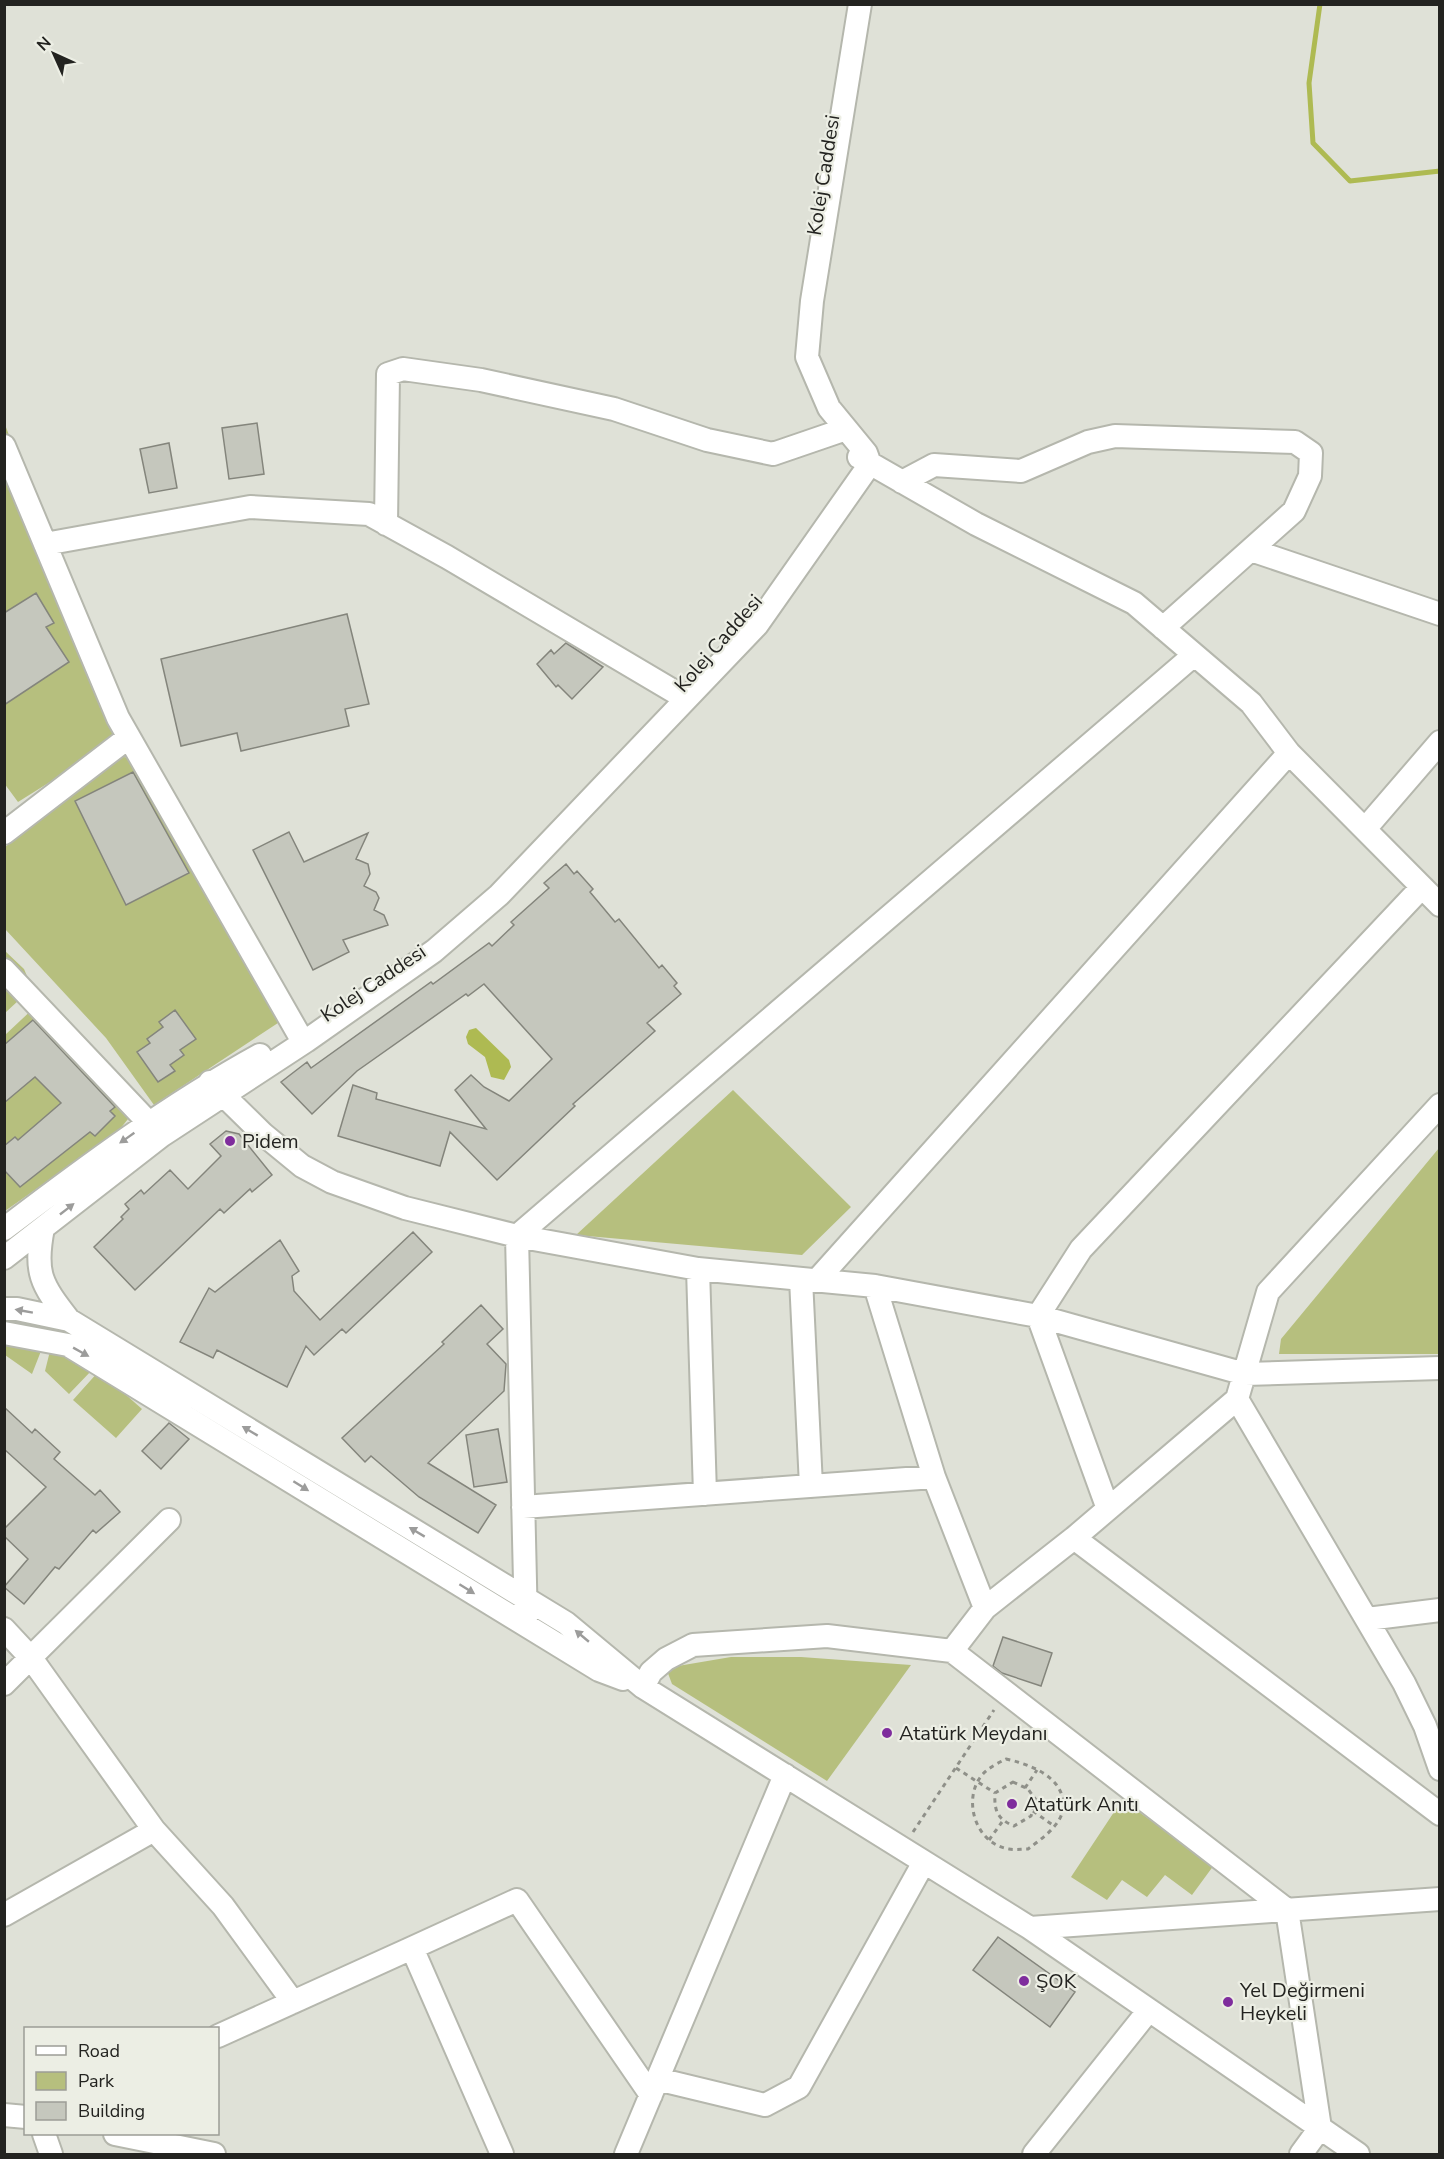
<svg xmlns="http://www.w3.org/2000/svg" width="1444" height="2159" font-family="'Nunito Sans',sans-serif">
	<rect width="100%" height="100%" fill="#dfe1d7"/>
	<path fill="#b6bf7e" d="M 4,422 L 104,686 L 133,730 L 18,802 L 4,783 Z
		M 123,757 L 136,758 L 281,1021 L 154,1105 L 106,1038 L 5,929 L 5,847 L 94,775 Z
		M 4,950 L 24,969 L 32,988 L 5,1013 Z
		M 37,1005 L 136,1109 L 120,1129 L 75,1167 L 69,1166 L 5,1211 L 5,1035 Z
		M 733,1090 L 851,1207 L 802,1255 L 576,1235 Z
		M 1439,1148 L 1439,1354 L 1279,1354 L 1281,1339 Z
		M 5,1315 C 45,1321 65,1331 100,1352 L 5,1323 Z
		M 4,1338 L 41,1351 L 32,1374 L 5,1355 Z
		M 50,1351 L 72,1356 L 93,1369 L 69,1394 L 45,1371 Z
		M 99,1371 L 142,1409 L 116,1438 L 73,1400 Z
		M 731,1657 L 801,1657 L 911,1665 L 827,1781 L 672,1684 L 666,1668 Z
		M 1122,1800 L 1214,1865 L 1192,1895 L 1165,1875 L 1147,1897 L 1122,1880 L 1107,1900 L 1071,1877 Z"/>
	<path fill="#aeba52" d="M 476,1028 L 509,1060 L 511,1067 L 504,1080 L 491,1077 L 485,1057 L 468,1044 L 466,1037 L 469,1030 Z"/>
	<g fill="none" stroke-linecap="round" stroke-linejoin="round">
		<path stroke="#aeba52" stroke-width="5" d="M 1320,4 L 1309,83 L 1313,143 L 1350,181 L 1440,171"/>
	</g>
	<path fill="#c5c7bd" stroke="#84857c" stroke-width="1.5" d="M 257,423 L 264,474 L 229,479 L 222,428 Z
		M 169,443 L 177,488 L 149,493 L 140,449 Z
		M 36,593 L 54,623 L 46,627 L 69,662 L 4,705 L 4,613 Z
		M 347,614 L 369,704 L 345,709 L 349,726 L 241,751 L 237,733 L 181,746 L 161,659 Z
		M 566,643 L 603,667 L 572,699 L 558,685 L 556,687 L 537,664 L 551,650 L 554,654 Z
		M 133,772 L 189,873 L 126,905 L 75,801 Z
		M 289,832 L 304,862 L 368,833 L 356,859 L 368,864 L 370,874 L 364,886 L 376,892 L 379,898 L 374,910 L 384,915 L 388,925 L 343,940 L 349,952 L 313,970 L 253,850 Z
		M 566,864 L 574,874 L 577,871 L 593,889 L 590,892 L 615,922 L 619,919 L 659,968 L 662,965 L 677,983 L 674,986 L 681,994 L 647,1023 L 655,1031 L 573,1104 L 575,1106 L 497,1180 L 450,1132 L 440,1166 L 338,1136 L 353,1085 L 377,1093 L 376,1099 L 486,1129 L 455,1090 L 471,1075 L 484,1087 L 509,1101 L 552,1059 L 484,984 L 468,996 L 466,994 L 357,1071 L 312,1114 L 281,1082 L 307,1062 L 311,1068 L 431,982 L 433,984 L 489,943 L 492,946 L 514,925 L 511,922 L 549,888 L 544,883 Z
		M 175,1010 L 196,1039 L 180,1050 L 184,1055 L 170,1065 L 175,1071 L 158,1082 L 137,1052 L 150,1043 L 147,1039 L 163,1027 L 159,1022 Z
		M 33,1020 L 115,1107 L 110,1111 L 115,1116 L 95,1136 L 90,1132 L 20,1187 L 4,1170 L 4,1146 L 15,1137 L 18,1140 L 61,1103 L 35,1077 L 4,1103 L 4,1045 Z
		M 226,1131 L 239,1134 L 272,1175 L 252,1192 L 250,1189 L 224,1213 L 220,1209 L 135,1290 L 94,1247 L 123,1219 L 121,1217 L 129,1209 L 125,1204 L 141,1190 L 144,1194 L 170,1170 L 188,1189 L 221,1156 L 210,1144 Z
		M 413,1232 L 432,1252 L 346,1333 L 342,1329 L 314,1355 L 306,1346 L 287,1387 L 217,1350 L 213,1358 L 180,1342 L 209,1288 L 215,1292 L 280,1240 L 299,1271 L 292,1276 L 294,1291 L 320,1320 Z
		M 481,1305 L 503,1329 L 487,1344 L 506,1364 L 504,1391 L 428,1463 L 496,1505 L 478,1533 L 419,1497 L 371,1456 L 365,1462 L 342,1438 L 444,1344 L 442,1342 Z
		M 4,1407 L 32,1433 L 35,1429 L 60,1452 L 54,1459 L 95,1495 L 100,1490 L 120,1512 L 96,1533 L 93,1530 L 59,1569 L 55,1567 L 24,1604 L 4,1587 L 28,1559 L 4,1536 L 4,1529 L 46,1487 L 4,1449 Z
		M 169,1423 L 189,1439 L 161,1469 L 142,1451 Z
		M 498,1429 L 507,1482 L 474,1487 L 466,1435 Z
		M 1003,1637 L 1052,1653 L 1041,1686 L 1002,1673 L 993,1666 Z
		M 998,1937 L 1075,1992 L 1050,2027 L 973,1970 Z"/>
	<g fill="none" stroke-linecap="round" stroke-linejoin="round">
		<g stroke="#b5b7ad" stroke-width="26">
			<path id="minor" d="M 4,446 L 118,718 L 298,1033
				M 859,457 L 976,524 L 1134,603 L 1251,703 L 1289,753 L 1440,905
				M 902,482 L 934,465 L 1021,471 L 1088,442 L 1115,436 L 1295,442 L 1311,453 L 1310,476 L 1294,511 L 1163,628
				M 386,524 L 388,374 L 403,369 L 481,380 L 614,409 L 707,440 L 773,454 L 846,429
				M 45,544 L 250,507 L 369,514 L 447,557 L 675,692
				M 1251,550 L 1440,614
				M 1365,829 L 1440,742
				M 4,833 L 129,737
				M 4,970 L 149,1123
				M 210,1082 L 263,1134 L 302,1166 L 332,1182 L 405,1208 L 517,1236 L 698,1269 L 875,1286 L 1038,1316 L 1245,1374 L 1440,1368
				M 43,1228 C 34,1273 41,1284 69,1320
				M 4,1229 C 87,1166 169,1105 260,1055
				M 4,1258 L 161,1136 L 306,1041 L 434,951 L 499,895 L 757,625 L 870,464 L 866,453 L 829,408 L 807,357 L 812,301 L 860,4
				M 698,1269 L 705,1494
				M 801,1279 L 811,1486
				M 818,1279 L 1289,753
				M 875,1286 L 934,1477 L 985,1608
				M 4,1309 L 17,1309 L 69,1320 L 566,1623 L 643,1687 L 1030,1928 L 1358,2154
				M 4,1333 L 68,1345 L 599,1670 L 623,1679
				M 1237,1399 L 1404,1683 L 1425,1726 L 1440,1769
				M 523,1507 L 934,1477
				M 1108,1509 L 1038,1316 L 1081,1249 L 1422,887
				M 1074,1538 L 1440,1814
				M 1367,1619 L 1440,1610
				M 526,1625 L 517,1236 L 1194,655
				M 4,1629 L 31,1658 L 154,1830 L 223,1906 L 293,2002
				M 952,1651 L 985,1608 L 1074,1538 L 1237,1399 L 1268,1292 L 1440,1105
				M 4,1684 L 169,1520
				M 643,1687 L 651,1672 L 666,1659 L 693,1645 L 827,1636 L 952,1651 L 1287,1910 L 1320,2128 L 1301,2154
				M 4,1915 L 154,1830
				M 1030,1928 L 1440,1899
				M 412,1948 L 517,1900 L 651,2095
				M 218,2036 L 412,1948 L 502,2154
				M 657,2079 L 765,2105 L 799,2087 L 924,1862
				M 4,2115 L 26,2117
				M 44,2134 L 51,2154
				M 115,2134 L 214,2154
				M 626,2154 L 785,1775
				M 1034,2154 L 1149,2010"/>
		</g>
		<path stroke="#8f9089" stroke-width="3" stroke-dasharray="4.5 4.5" stroke-linecap="butt" d="M 1006,1759 C 1029,1764 1066,1777 1063,1808 C 1062,1825 1040,1840 1028,1849 C 1021,1849 1015,1850 1009,1849 C 975,1844 962,1799 982,1775 C 988,1768 998,1763 1006,1759 Z
			M 956,1768 L 995,1793
			M 1013,1782 L 1028,1789 L 1036,1800 L 1031,1816 L 1014,1826 C 997,1819 994,1810 995,1793 Z
			M 1025,1788 L 1037,1770
			M 1033,1811 L 1054,1826
			M 913,1832 L 994,1710
			M 989,1840 L 1002,1822"/>
		<use href="#minor" stroke="#fff" stroke-width="22"/>
	</g>
	<defs><path id="oneway-solid" d="M-6-.8H1V-3.2L6.5 0L1 3.2V.8H-6Z" transform="scale(1.5)"/></defs>
	<g fill="#9c9c9b">
		<use href="#oneway-solid" transform="translate(127 1138) rotate(145)"/>
		<use href="#oneway-solid" transform="translate(67 1209) rotate(-38)"/>
		<use href="#oneway-solid" transform="translate(24 1311) rotate(-170)"/>
		<use href="#oneway-solid" transform="translate(81 1352) rotate(29)"/>
		<use href="#oneway-solid" transform="translate(250 1431) rotate(-149)"/>
		<use href="#oneway-solid" transform="translate(301 1486) rotate(32)"/>
		<use href="#oneway-solid" transform="translate(417 1532) rotate(-149)"/>
		<use href="#oneway-solid" transform="translate(467 1589) rotate(32)"/>
		<use href="#oneway-solid" transform="translate(582 1636) rotate(-140)"/>
	</g>
	<g fill="#7f2d9d" stroke="#eceee4" stroke-width="2">
		<circle cx="230" cy="1141" r="6"/>
		<circle cx="887" cy="1733" r="6"/>
		<circle cx="1012" cy="1804" r="6"/>
		<circle cx="1024" cy="1981" r="6"/>
		<circle cx="1228" cy="2002" r="6"/>
	</g>
	<g text-anchor="middle" stroke-width="4.5" stroke-linejoin="round" paint-order="stroke">
		<g font-size="20" fill="#232320" stroke="#eceee4">
			<text transform="translate(823 175) rotate(-81)" y="7">Kolej Caddesi</text>
			<text transform="translate(718 643) rotate(-49)" y="7">Kolej Caddesi</text>
			<text transform="translate(373 983) rotate(-34)" y="7">Kolej Caddesi</text>
		</g>
		<g font-size="20" fill="#232320" stroke="#eceee4" text-anchor="start">
			<text x="242" y="1148">Pidem</text>
			<text x="899" y="1740">Atatürk Meydanı</text>
			<text x="1024" y="1811">Atatürk Anıtı</text>
			<text x="1036" y="1988">ŞOK</text>
			<text x="1240" y="1997">Yel Değirmeni<tspan x="1240" dy="23">Heykeli</tspan></text>
		</g>
	</g>
	<rect width="1444" height="2159" fill="none" stroke="#232320" stroke-width="12"/>
	<rect x="24" y="2027" width="195" height="108" fill="#eceee4" stroke="#9c9d96" stroke-width="1.5"/>
	<rect x="36" y="2046" width="30" height="9" fill="#ffffff" stroke="#9c9d96" stroke-width="1.5"/>
	<text x="78" y="2057" font-size="18" fill="#232320">Road</text>
	<rect x="36" y="2072" width="30" height="18" fill="#b6bf7e" stroke="#9c9d96" stroke-width="1.5"/>
	<text x="78" y="2087" font-size="18" fill="#232320">Park</text>
	<rect x="36" y="2102" width="30" height="18" fill="#c5c7bd" stroke="#9c9d96" stroke-width="1.5"/>
	<text x="78" y="2117" font-size="18" fill="#232320">Building</text>
	<g transform="translate(54 54) rotate(315)" stroke="#eceee4" stroke-width="4.5" paint-order="stroke">
	<path d="M0-4.5L10 22L0 15L-10 22Z" fill="#232320"/>
	<text y="-9" font-size="16" font-weight="bold" text-anchor="middle" fill="#232320">N</text>
	</g>
</svg>
